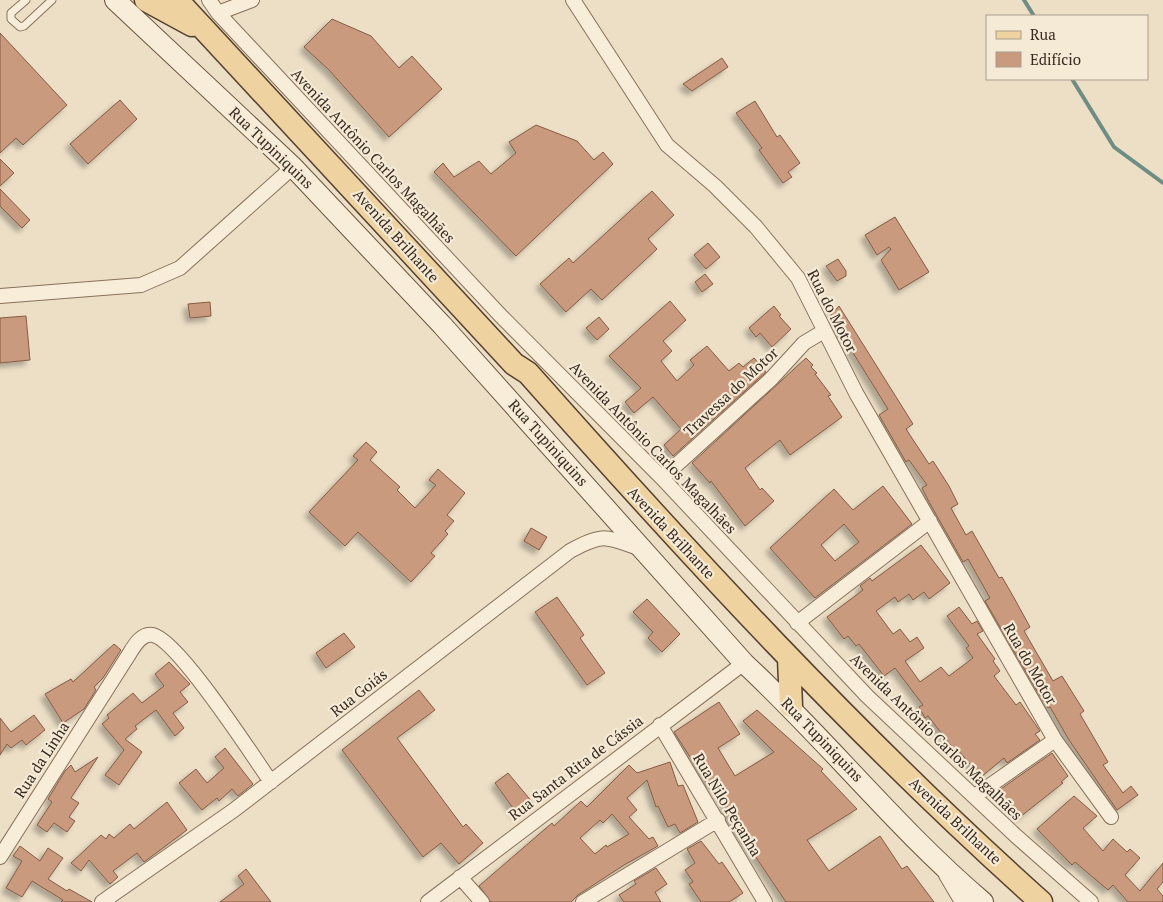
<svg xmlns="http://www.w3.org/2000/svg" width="1163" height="902" font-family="'PT Serif',serif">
	<defs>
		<filter id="shadow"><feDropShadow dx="-4.5" dy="4.5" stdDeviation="2.5" flood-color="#0004"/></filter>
	</defs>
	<rect width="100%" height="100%" fill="#eddfc6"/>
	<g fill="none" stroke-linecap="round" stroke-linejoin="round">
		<path stroke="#6e8e85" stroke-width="4" d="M 1024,0 L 1034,16
			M 1072,79 L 1114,147 L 1163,183"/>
	</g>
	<path fill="#c99a7d" stroke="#855b43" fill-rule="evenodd" filter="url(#shadow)" d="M 332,19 L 371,36 L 399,68 L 412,56 L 442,89 L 389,137 L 329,70 L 304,47 Z
		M 0,33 L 67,105 L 23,145 L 16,138 L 0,153 Z
		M 722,58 L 728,67 L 692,91 L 683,84 Z
		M 120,100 L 137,119 L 88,164 L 70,144 Z
		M 755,101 L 777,137 L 780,135 L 800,163 L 788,172 L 792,177 L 783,183 L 759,150 L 762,148 L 736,113 Z
		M 536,125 L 577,141 L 594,160 L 603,152 L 613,164 L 516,256 L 434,172 L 443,163 L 454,177 L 479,161 L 491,174 L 516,153 L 509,142 Z
		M 0,159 L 14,173 L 0,186 Z
		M 0,189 L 30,220 L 22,228 L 0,206 Z
		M 652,191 L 674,215 L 648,239 L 657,249 L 602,300 L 591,289 L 566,312 L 540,284 L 569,258 L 573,263 Z
		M 895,217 L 929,272 L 899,290 L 881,260 L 891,249 L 889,247 L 877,255 L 865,235 Z
		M 708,243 L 720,257 L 706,269 L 694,255 Z
		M 838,259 L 846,271 L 846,276 L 837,281 L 826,266 Z
		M 705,274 L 713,284 L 702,292 L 695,282 Z
		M 670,301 L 686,320 L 663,341 L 672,351 L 661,361 L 677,381 L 694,365 L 690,360 L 707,346 L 729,371 L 739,363 L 743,367 L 754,358 L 766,372 L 673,456 L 664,445 L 681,429 L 653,397 L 634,413 L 625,402 L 641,388 L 609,356 Z
		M 210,302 L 211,316 L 190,318 L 188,304 Z
		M 774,306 L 781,315 L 779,316 L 791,329 L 772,347 L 760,333 L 756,337 L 749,328 Z
		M 839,306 L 913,424 L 906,429 L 929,464 L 933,461 L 949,486 L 958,504 L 951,508 L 966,535 L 972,531 L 999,578 L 1002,577 L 1013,596 L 1030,627 L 1024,631 L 1053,681 L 1062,676 L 1084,711 L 1080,714 L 1108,762 L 1103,765 L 1123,793 L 1131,786 L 1138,795 L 1117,810 L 1069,740 L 1050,707 L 1048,708 L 1037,691 L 985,601 L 990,598 L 968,559 L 963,562 L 929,502 L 922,488 L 927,485 L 909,460 L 906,462 L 879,415 L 888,409 L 830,316 Z
		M 26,316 L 30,360 L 0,363 L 0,318 Z
		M 599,317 L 609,329 L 597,340 L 586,328 Z
		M 806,358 L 813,365 L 811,367 L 817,373 L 815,374 L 831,395 L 828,396 L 842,417 L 790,455 L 780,440 L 745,468 L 760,490 L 762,488 L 774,501 L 745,526 L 711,481 L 710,483 L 692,463 Z
		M 366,442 L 377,452 L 370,460 L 400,487 L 397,490 L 415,508 L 436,485 L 429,480 L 438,469 L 465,493 L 447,515 L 454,521 L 445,531 L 448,534 L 431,553 L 435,556 L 411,582 L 358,532 L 345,546 L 309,512 L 358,460 L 353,456 Z
		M 883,486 L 912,524 L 815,598 L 770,548 L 834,489 L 853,510 ZM 844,524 L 859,542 L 835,561 L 821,545 Z
		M 531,528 L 547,537 L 539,550 L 524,541 Z
		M 921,545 L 950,583 L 929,599 L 924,592 L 913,600 L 909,594 L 898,602 L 895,597 L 876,611 L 893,634 L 900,629 L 910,642 L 917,637 L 924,648 L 905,661 L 920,682 L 941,667 L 949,676 L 973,658 L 966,648 L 969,646 L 947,616 L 959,607 L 972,624 L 977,621 L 983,631 L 977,634 L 995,659 L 993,661 L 1000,671 L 994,676 L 1016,705 L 1020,702 L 1040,731 L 1035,734 L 1040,740 L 1007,763 L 1004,758 L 981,777 L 958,750 L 956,752 L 928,716 L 925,718 L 919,707 L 923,705 L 895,668 L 884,676 L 859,644 L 856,646 L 848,636 L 844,639 L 827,617 L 863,590 L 860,586 L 870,578 L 872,581 Z
		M 557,597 L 584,635 L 580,638 L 605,673 L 587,685 L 535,612 Z
		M 647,599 L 680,634 L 662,652 L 648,638 L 653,632 L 633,612 Z
		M 344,633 L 355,647 L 326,668 L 316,653 Z
		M 114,644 L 121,650 L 103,678 L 94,687 L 96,690 L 84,709 L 63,723 L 45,694 L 71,679 L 73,682 Z
		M 169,662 L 190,684 L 180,692 L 188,702 L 173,713 L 184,728 L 175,736 L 156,710 L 135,726 L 137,729 L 125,739 L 142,752 L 119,785 L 105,775 L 124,750 L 102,724 L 109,718 L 107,715 L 133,693 L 142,703 L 164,686 L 155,674 Z
		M 419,690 L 435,710 L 397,738 L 463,827 L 466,824 L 483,843 L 459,864 L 441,843 L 423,857 L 342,750 Z
		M 719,702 L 740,734 L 718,748 L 735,776 L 774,752 L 743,721 L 757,710 L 823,769 L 821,771 L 857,809 L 807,840 L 829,871 L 880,836 L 902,869 L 907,866 L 934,902 L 786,902 L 724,810 L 728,808 L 712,783 L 708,785 L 674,732 Z
		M 34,715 L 45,730 L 26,745 L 22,740 L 11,748 L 7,744 L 0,755 L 0,718 L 11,732 Z
		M 225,748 L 253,784 L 238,796 L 232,789 L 219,801 L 217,798 L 202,810 L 179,783 L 196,769 L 207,783 L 224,768 L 215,757 Z
		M 1052,753 L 1068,776 L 1061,782 L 1063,783 L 1020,817 L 998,791 Z
		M 98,757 L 71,798 L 79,803 L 69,817 L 75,821 L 67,832 L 54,823 L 47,832 L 37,825 L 52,802 L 48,799 L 65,771 L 71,765 L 75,772 Z
		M 670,762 L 678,786 L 683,785 L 698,822 L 680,833 L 675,824 L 668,827 L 658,806 L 656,807 L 647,780 L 627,798 L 637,810 L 629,817 L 649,839 L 653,837 L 658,846 L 624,865 L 578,895 L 571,902 L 491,902 L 479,886 L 552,823 L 554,826 L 581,801 L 587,807 L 629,765 L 637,773 ZM 612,814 L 629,834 L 607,847 L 606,845 L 595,854 L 580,838 L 600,820 L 603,823 Z
		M 508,773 L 533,803 L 518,815 L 495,783 Z
		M 1074,796 L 1097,816 L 1083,828 L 1103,851 L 1113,839 L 1127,852 L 1130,849 L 1140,858 L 1125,875 L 1140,891 L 1163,863 L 1163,882 L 1157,889 L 1163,896 L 1163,902 L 1128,902 L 1113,885 L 1108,890 L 1075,862 L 1072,865 L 1037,829 Z
		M 167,802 L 187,830 L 144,862 L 137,853 L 113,871 L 118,877 L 110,884 L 89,860 L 81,871 L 71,863 L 101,835 L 106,839 L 109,834 L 114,838 L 130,824 L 134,829 Z
		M 701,841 L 719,864 L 722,862 L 743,893 L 729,902 L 701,902 L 689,884 L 693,882 L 685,870 L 695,863 L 687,849 Z
		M 20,846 L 40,861 L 48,848 L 63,858 L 48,879 L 67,891 L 69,889 L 92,902 L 61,902 L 63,900 L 32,881 L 22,897 L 6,888 L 22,861 L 13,856 Z
		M 656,868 L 667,884 L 655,892 L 661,902 L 624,902 L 619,895 L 636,884 L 634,881 Z
		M 246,869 L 271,902 L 220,902 L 244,884 L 238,876 Z"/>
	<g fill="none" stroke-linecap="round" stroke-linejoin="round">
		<g stroke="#87715c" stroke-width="9">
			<path id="lane" d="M 26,0 L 11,13 L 11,19 L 20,27 L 24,26 L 52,0"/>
		</g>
		<g stroke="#87715c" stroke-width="16">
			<path id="street" d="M 209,0 L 218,13 L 500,315 L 662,478 L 867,696 L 1016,836 L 1091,902
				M 573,0 L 667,145 L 715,186 L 756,227 L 798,278 L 856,393 L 1055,740 L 1111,817
				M 218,13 L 252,0
				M 0,296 L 141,285 L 180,268 L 293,167
				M 662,478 L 771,379 L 804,343 L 824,331
				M 797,623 L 930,521
				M 660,725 L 765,902
				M 975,796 L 1055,740
				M 0,857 L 126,659 C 132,650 140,632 153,635 C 179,641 252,755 271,782
				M 946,875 L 962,902
				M 460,877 L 482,902
				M 102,902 L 234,810 L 570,551 C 604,532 606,537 641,549
				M 428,902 L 744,663
				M 583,902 L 718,820"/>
		</g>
		<g stroke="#69533f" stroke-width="22">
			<path id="secondary" d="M 115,0 L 293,167 L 442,325 L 744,663 C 827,740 897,829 983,902"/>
		</g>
		<g stroke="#554030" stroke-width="25">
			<path id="primary" d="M 146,0 L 192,25
				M 177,0 L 514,364 L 528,373 C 691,557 858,738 1041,902
				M 789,658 L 791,706"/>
		</g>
		<use href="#lane" stroke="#f8edd9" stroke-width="7"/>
		<use href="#street" stroke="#f8edd9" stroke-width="14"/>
		<use href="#secondary" stroke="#f8edd9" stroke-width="20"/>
		<use href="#primary" stroke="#eed2a0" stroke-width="22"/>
	</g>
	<g text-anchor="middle" stroke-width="4.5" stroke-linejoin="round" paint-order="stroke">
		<g font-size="15" fill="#382a20" stroke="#f4ead5">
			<text transform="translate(271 148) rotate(44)" y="5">Rua Tupiniquins</text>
			<text transform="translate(373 156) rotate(47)" y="5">Avenida Antônio Carlos Magalhães</text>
			<text transform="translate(396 236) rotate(48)" y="5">Avenida Brilhante</text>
			<text transform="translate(832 311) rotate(63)" y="5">Rua do Motor</text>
			<text transform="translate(731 392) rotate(-43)" y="5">Travessa do Motor</text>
			<text transform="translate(548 443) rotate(48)" y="5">Rua Tupiniquins</text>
			<text transform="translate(653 448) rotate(46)" y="5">Avenida Antônio Carlos Magalhães</text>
			<text transform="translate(671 533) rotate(47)" y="5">Avenida Brilhante</text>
			<text transform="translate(1030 664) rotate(60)" y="5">Rua do Motor</text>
			<text transform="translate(359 693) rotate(-38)" y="5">Rua Goiás</text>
			<text transform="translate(936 737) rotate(44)" y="5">Avenida Antônio Carlos Magalhães</text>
			<text transform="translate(822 740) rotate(46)" y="5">Rua Tupiniquins</text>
			<text transform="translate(42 760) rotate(-57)" y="5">Rua da Linha</text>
			<text transform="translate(576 768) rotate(-37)" y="5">Rua Santa Rita de Cássia</text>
			<text transform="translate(727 805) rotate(59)" y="5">Rua Nilo Peçanha</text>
			<text transform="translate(955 821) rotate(43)" y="5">Avenida Brilhante</text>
		</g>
	</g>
	<rect x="986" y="15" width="162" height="65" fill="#f4ead5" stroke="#a99d8d"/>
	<rect x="996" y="31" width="25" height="8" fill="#eed2a0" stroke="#a99d8d"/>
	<text x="1030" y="40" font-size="15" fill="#382a20">Rua</text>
	<rect x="996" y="52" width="25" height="15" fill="#c99a7d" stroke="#a99d8d"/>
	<text x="1030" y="65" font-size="15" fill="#382a20">Edifício</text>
</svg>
